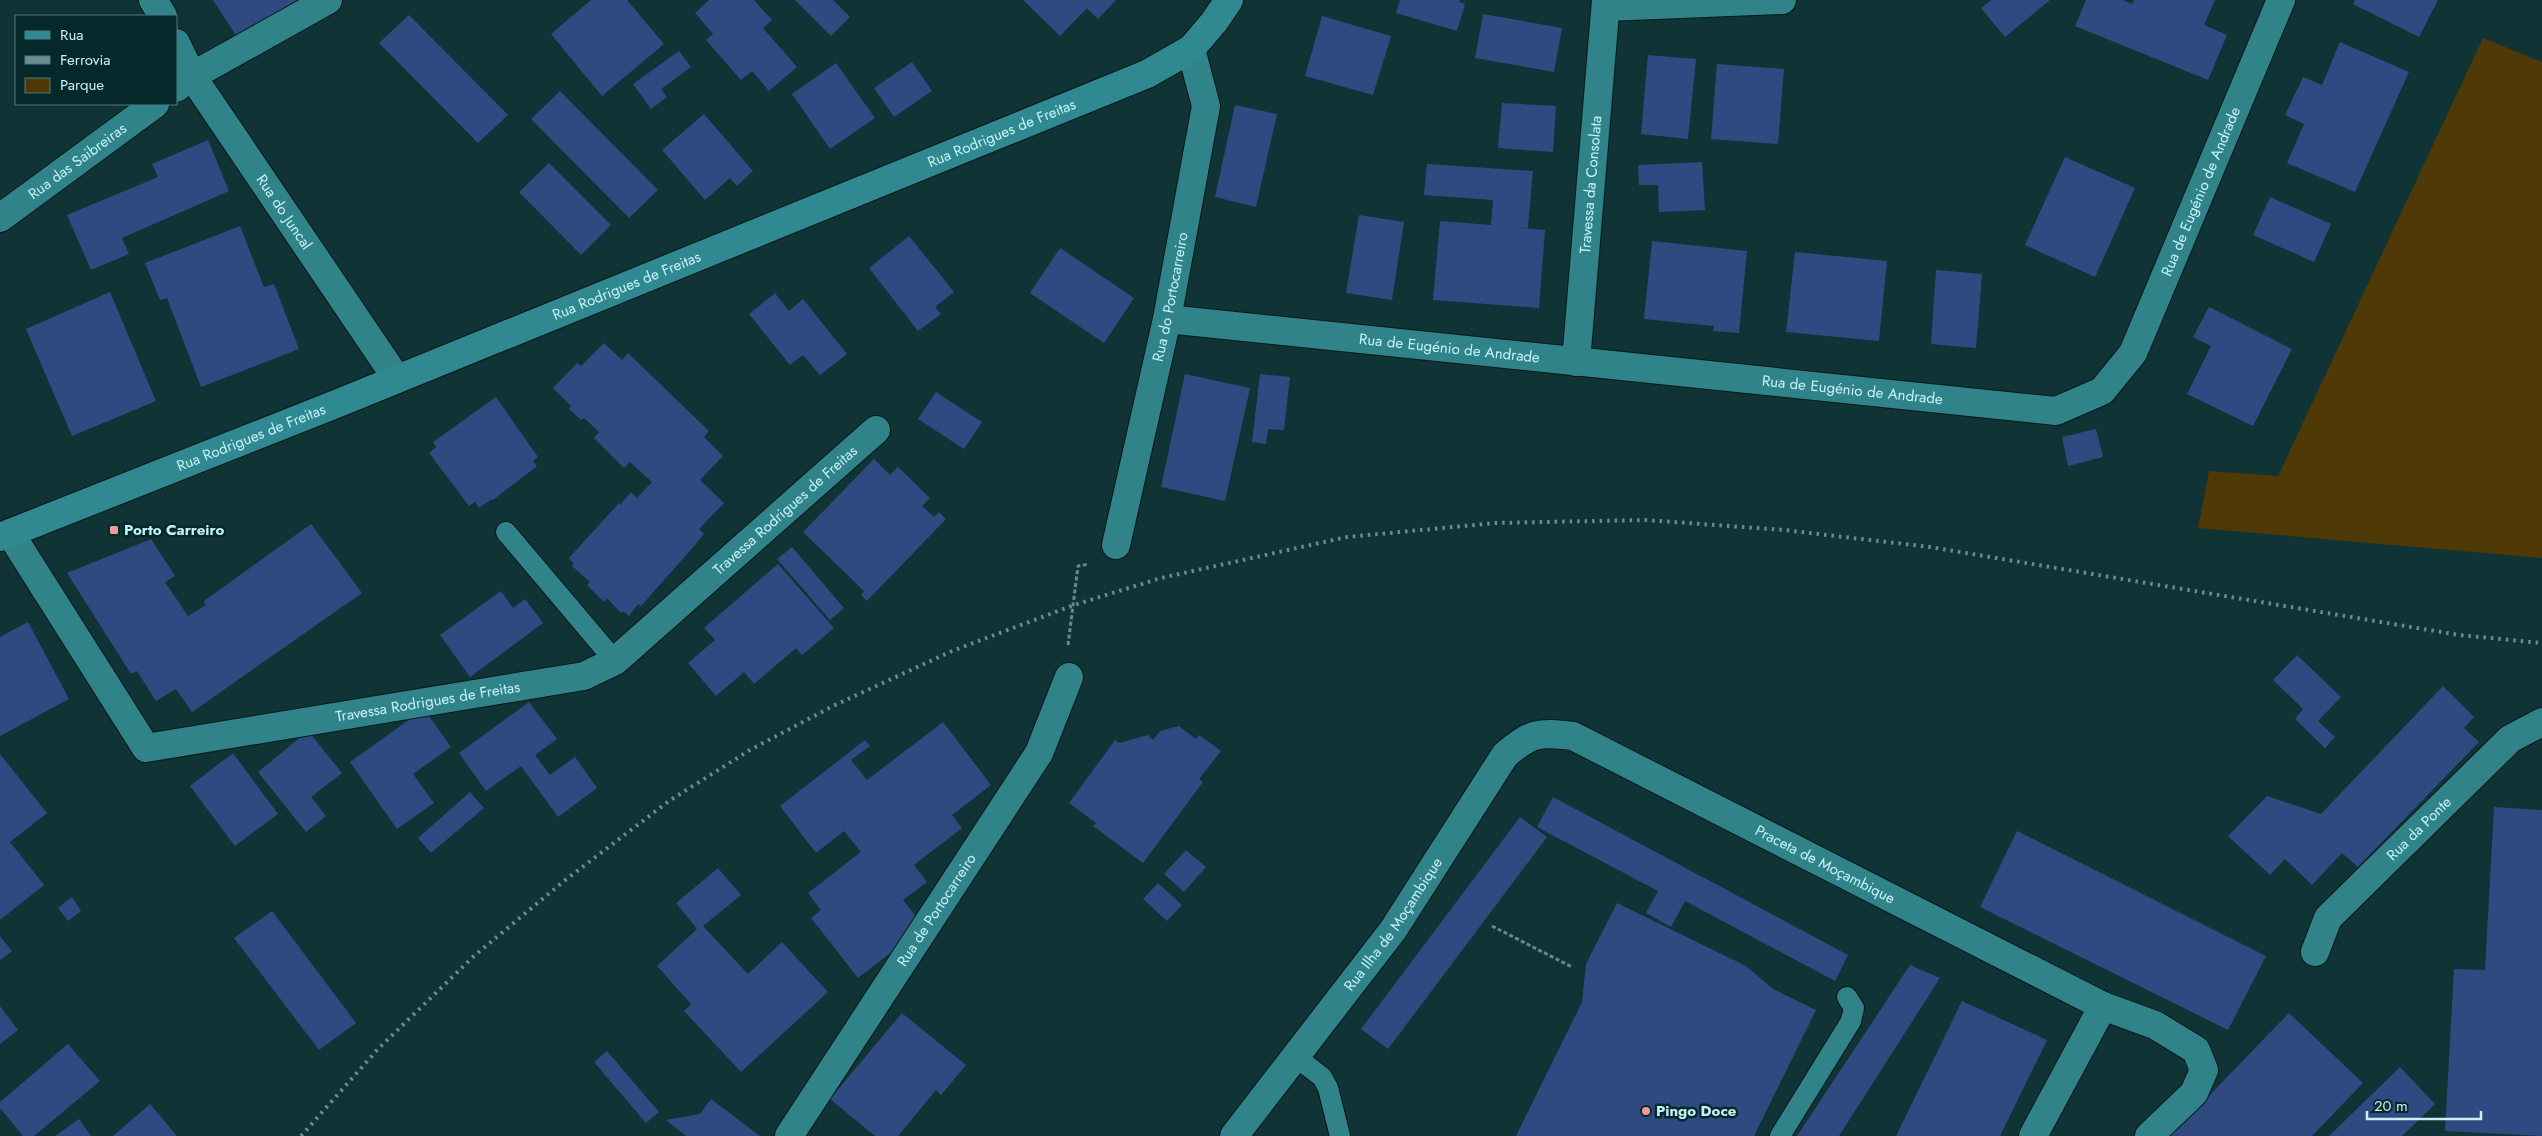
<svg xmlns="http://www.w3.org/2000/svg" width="2542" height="1136" font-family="Jost,sans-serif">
	<rect width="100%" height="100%" fill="#103336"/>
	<path fill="#4e3907" d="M 2483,38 L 2542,62 L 2542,558 L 2198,528 L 2209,471 L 2278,476 Z"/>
	<path fill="#2e4a81" d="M 213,0 L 301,0 L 239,40 Z
		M 591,0 L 627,0 L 664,44 L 602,96 L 551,34 Z
		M 709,0 L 754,0 L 772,20 L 763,28 L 797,67 L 769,91 L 752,71 L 741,80 L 706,40 L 713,34 L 695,13 Z
		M 795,0 L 833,0 L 850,17 L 831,36 Z
		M 1023,0 L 1116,0 L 1098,19 L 1087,8 L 1060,36 Z
		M 1400,0 L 1460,0 L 1459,2 L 1465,4 L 1457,31 L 1396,13 Z
		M 1991,0 L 2050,0 L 2005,37 L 1981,8 Z
		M 2086,0 L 2123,0 L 2132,4 L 2134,0 L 2215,0 L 2204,25 L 2227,35 L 2208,80 L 2075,26 Z
		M 2355,0 L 2438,0 L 2419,37 L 2353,4 Z
		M 1483,14 L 1562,28 L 1554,72 L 1475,58 Z
		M 409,15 L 508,115 L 478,143 L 379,43 Z
		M 1322,16 L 1391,36 L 1373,95 L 1305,76 Z
		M 2340,42 L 2409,72 L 2355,192 L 2287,163 L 2304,124 L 2285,115 L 2303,77 L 2322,85 Z
		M 679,51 L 691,67 L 661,89 L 667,97 L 651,109 L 633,84 Z
		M 1648,55 L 1696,59 L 1688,139 L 1641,134 Z
		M 912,62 L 932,91 L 894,117 L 874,88 Z
		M 836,63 L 875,118 L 830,149 L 792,94 Z
		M 1717,64 L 1784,69 L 1778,144 L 1711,139 Z
		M 560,91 L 658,190 L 629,218 L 531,119 Z
		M 1502,103 L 1556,106 L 1553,152 L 1498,148 Z
		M 1235,105 L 1277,114 L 1256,207 L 1215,197 Z
		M 704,114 L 753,171 L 737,186 L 730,178 L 705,200 L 662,150 Z
		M 208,140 L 229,191 L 122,238 L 129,254 L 91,270 L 67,215 L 158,177 L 152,164 Z
		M 2065,157 L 2135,188 L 2095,277 L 2025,245 Z
		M 1702,162 L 1705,210 L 1659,212 L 1658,185 L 1639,185 L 1638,165 Z
		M 549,163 L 611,225 L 581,255 L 519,192 Z
		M 1427,164 L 1533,171 L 1528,228 L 1521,228 L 1545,230 L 1539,308 L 1433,300 L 1440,221 L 1491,225 L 1493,200 L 1424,195 Z
		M 2270,197 L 2331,224 L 2314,262 L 2253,235 Z
		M 1359,215 L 1404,222 L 1392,300 L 1346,293 Z
		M 240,226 L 264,287 L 274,284 L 299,349 L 201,387 L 167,298 L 160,300 L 145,263 Z
		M 909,236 L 954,292 L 935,307 L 941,314 L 918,331 L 869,268 Z
		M 1652,241 L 1747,251 L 1739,333 L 1713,331 L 1714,326 L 1644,319 Z
		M 1060,248 L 1134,298 L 1104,343 L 1030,293 Z
		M 1795,252 L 1887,261 L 1879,341 L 1786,332 Z
		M 1936,270 L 1982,274 L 1976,348 L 1931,344 Z
		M 110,292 L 156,401 L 72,436 L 26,329 Z
		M 775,293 L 789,311 L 803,299 L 847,354 L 820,375 L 803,355 L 790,365 L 749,314 Z
		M 2209,307 L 2292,349 L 2253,426 L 2187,394 L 2211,346 L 2193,337 Z
		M 604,343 L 622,360 L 628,353 L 709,431 L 704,437 L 723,456 L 700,480 L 724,503 L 699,529 L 704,534 L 695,545 L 641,606 L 638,604 L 629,616 L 623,611 L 621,613 L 607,598 L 604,602 L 587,585 L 590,582 L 572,566 L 574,564 L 569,558 L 619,503 L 620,505 L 631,492 L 637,498 L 652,482 L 630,462 L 624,468 L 594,438 L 599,432 L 584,418 L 581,420 L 569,409 L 571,406 L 553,388 L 577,363 L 581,366 Z
		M 1185,374 L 1250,388 L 1225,501 L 1161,487 Z
		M 1260,374 L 1290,377 L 1284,430 L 1268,429 L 1266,444 L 1252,442 Z
		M 936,392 L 982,422 L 964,449 L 918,419 Z
		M 496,397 L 538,457 L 533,461 L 537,466 L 493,500 L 492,499 L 479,508 L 475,502 L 469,506 L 429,453 L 436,447 L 433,442 Z
		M 2096,429 L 2103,457 L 2068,466 L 2062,437 Z
		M 874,459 L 890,475 L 898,467 L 930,498 L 922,506 L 934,517 L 939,512 L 946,519 L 867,601 L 861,595 L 864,591 L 803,532 Z
		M 311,524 L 362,593 L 192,712 L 176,689 L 156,701 L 137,671 L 131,674 L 67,573 L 151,539 L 175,576 L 165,582 L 188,616 L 206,605 L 204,601 Z
		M 792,547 L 844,608 L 830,620 L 777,559 Z
		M 778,564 L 834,628 L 802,655 L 796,648 L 754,684 L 744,672 L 716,696 L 688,663 L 715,640 L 704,628 Z
		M 501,591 L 513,608 L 525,599 L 543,623 L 470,677 L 440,635 Z
		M 28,622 L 69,699 L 0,736 L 0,637 Z
		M 2297,655 L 2341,697 L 2318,721 L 2335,737 L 2325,748 L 2295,719 L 2303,709 L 2273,680 Z
		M 2443,686 L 2474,717 L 2464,728 L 2479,742 L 2358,867 L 2342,853 L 2312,885 L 2285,859 L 2270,875 L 2228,836 L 2267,796 L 2321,814 Z
		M 529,702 L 557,739 L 535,755 L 550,775 L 575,757 L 597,788 L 558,817 L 521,766 L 486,791 L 459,753 Z
		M 424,709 L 451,747 L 413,774 L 434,803 L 397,829 L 350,762 Z
		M 943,722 L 991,785 L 952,815 L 962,828 L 914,865 L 927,882 L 903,900 L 924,927 L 858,978 L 811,918 L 821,910 L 808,893 L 861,852 L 844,831 L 816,853 L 780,806 L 865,740 L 870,746 L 851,760 L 867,780 Z
		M 1179,726 L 1196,739 L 1199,735 L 1221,751 L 1199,779 L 1203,782 L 1143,863 L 1093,826 L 1096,823 L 1069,803 L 1115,740 L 1119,743 L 1148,735 L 1153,740 L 1160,731 Z
		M 308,731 L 342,773 L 311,797 L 326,816 L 306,832 L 258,772 Z
		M 233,753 L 278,814 L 235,846 L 190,786 Z
		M 0,754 L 47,813 L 10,842 L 44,885 L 0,920 Z
		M 470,792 L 484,808 L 431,853 L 418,838 Z
		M 1553,797 L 1848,955 L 1835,981 L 1685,901 L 1671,927 L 1646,913 L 1658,891 L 1537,827 Z
		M 2494,807 L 2542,810 L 2542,1136 L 2445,1131 L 2454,969 L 2485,970 Z
		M 1520,817 L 1547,837 L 1388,1049 L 1361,1029 Z
		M 2017,831 L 2266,956 L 2228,1030 L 1980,907 Z
		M 1186,850 L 1206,867 L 1184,892 L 1164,874 Z
		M 718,868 L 741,895 L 703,926 L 748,974 L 782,942 L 828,992 L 741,1072 L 684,1011 L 691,1004 L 657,966 L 697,929 L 676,903 Z
		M 1158,883 L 1182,905 L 1167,921 L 1143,899 Z
		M 72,897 L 81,911 L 68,921 L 58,908 Z
		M 1617,903 L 1746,966 L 1773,989 L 1816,1010 L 1754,1136 L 1516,1136 L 1582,1002 L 1586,964 Z
		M 272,911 L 356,1023 L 319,1050 L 234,938 Z
		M 0,936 L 12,951 L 0,960 Z
		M 1910,965 L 1940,978 L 1839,1136 L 1797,1136 Z
		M 1962,1001 L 2047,1040 L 2000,1136 L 1896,1136 Z
		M 0,1006 L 18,1030 L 0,1044 Z
		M 902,1013 L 966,1065 L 941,1095 L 936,1090 L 898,1136 L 875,1136 L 830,1099 Z
		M 2289,1013 L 2363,1083 L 2312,1136 L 2170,1136 Z
		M 68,1044 L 100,1081 L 34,1136 L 23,1136 L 0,1108 L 0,1102 Z
		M 607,1051 L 659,1112 L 646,1123 L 594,1062 Z
		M 2400,1067 L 2435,1104 L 2402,1136 L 2329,1136 Z
		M 711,1099 L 760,1136 L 686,1136 L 666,1120 L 700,1114 Z
		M 150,1104 L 177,1136 L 113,1136 Z
		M 79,1119 L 91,1136 L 55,1136 Z"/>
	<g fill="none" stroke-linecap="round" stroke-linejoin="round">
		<g stroke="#0a1819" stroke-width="22">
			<path id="lane" d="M 506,532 L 615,661
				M 1296,1057 L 1322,1077 L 1328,1088 L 1340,1136
				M 1780,1136 L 1851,1021 L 1854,1008 L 1847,997"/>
		</g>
		<g stroke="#0a1819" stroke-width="30">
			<g id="street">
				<path d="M 153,0 L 163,16"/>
				<path d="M 1606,7 L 1782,0"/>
				<path id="s1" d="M 176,43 L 192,76 L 397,379"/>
				<path d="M 176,88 L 192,76 L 328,0"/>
				<path id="s2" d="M 0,218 L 155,104"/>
				<path id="s3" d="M 1167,319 L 2056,411 L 2102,391 L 2133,353 L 2281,0"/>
				<path id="s4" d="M 1576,362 L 1606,0"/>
				<path id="s5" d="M 10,533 L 146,748 L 584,676 L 615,661 L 876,430"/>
				<path id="s6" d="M 1116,545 L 1167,319 L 1206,106 L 1191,49"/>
				<path id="s7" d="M 2315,952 L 2328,918 L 2510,739 L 2542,722"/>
				<path d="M 2103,1006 L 2155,1025 L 2196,1050 L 2204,1070 L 2194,1093 L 2149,1136"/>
				<path id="s8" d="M 789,1136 L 1039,753 L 1069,677"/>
				<path id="s9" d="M 1234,1136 L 1393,930 L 1505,755 C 1532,732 1539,732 1573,736 L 2103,1006 L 2033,1136"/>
			</g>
		</g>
		<g stroke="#0a1819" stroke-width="30">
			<g id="secondary">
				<path id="s10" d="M 0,537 L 341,402 L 1147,74 L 1191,49 L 1214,22 L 1229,0"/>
			</g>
		</g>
		<path stroke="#628b8f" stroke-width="3" stroke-dasharray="4 2.5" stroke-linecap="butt" d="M 1068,645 L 1078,566 L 1089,564
			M 1492,926 L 1572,967"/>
		<use href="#lane" stroke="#31838a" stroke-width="20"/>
		<use href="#street" stroke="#31838a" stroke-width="28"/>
		<use href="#secondary" stroke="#308990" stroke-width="28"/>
		<path stroke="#658f92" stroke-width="4" stroke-dasharray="2.5 5" stroke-linecap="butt" d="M 301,1136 L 378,1049 L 474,956 L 564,881 L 669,801 L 750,750 L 833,706 L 952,651 L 1074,605 L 1161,578 L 1347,537 L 1495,523 L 1646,520 L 1784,530 L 1930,547 L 2459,635 L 2542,643"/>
	</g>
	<g fill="#f59b97" stroke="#05292b" stroke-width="2">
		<rect x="109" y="525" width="10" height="10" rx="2.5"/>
		<circle cx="1646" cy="1111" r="5"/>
	</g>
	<g text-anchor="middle" stroke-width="5" stroke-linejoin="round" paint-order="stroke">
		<g font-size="15" fill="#c3f3f7" stroke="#05292b">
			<text dy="5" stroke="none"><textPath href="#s10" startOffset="1080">Rua Rodrigues de Freitas</textPath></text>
			<text dy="5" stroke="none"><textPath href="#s2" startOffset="96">Rua das Saibreiras</textPath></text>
			<text dy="5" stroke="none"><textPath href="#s4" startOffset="178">Travessa da Consolata</textPath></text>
			<text dy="5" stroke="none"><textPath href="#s3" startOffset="1168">Rua de Eugénio de Andrade</textPath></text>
			<text dy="5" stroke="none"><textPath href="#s1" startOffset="201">Rua do Juncal</textPath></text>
			<text dy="5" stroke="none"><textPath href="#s10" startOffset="675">Rua Rodrigues de Freitas</textPath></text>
			<text dy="5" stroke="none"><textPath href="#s6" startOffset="254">Rua do Portocarreiro</textPath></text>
			<text dy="5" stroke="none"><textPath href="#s3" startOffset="284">Rua de Eugénio de Andrade</textPath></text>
			<text dy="5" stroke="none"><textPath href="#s3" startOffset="689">Rua de Eugénio de Andrade</textPath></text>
			<text dy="5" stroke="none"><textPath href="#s10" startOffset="270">Rua Rodrigues de Freitas</textPath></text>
			<text dy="5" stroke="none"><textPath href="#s5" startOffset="960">Travessa Rodrigues de Freitas</textPath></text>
			<text dy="5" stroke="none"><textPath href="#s5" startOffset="540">Travessa Rodrigues de Freitas</textPath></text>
			<text dy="5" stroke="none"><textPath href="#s7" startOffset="164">Rua da Ponte</textPath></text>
			<text dy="5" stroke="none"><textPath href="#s9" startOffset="825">Praceta de Moçambique</textPath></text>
			<text dy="5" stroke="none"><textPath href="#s8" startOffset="270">Rua de Portocarreiro</textPath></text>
			<text dy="5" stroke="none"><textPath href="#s9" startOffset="265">Rua Ilha de Moçambique</textPath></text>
		</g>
		<g font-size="15" font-weight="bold" fill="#c3f3f7" stroke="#05292b" text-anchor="start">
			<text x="124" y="535">Porto Carreiro</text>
			<text x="1656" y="1116">Pingo Doce</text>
		</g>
	</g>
	<rect x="15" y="15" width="162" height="90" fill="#05292b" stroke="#517a7d"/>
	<rect x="25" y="31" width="25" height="8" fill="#308990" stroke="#517a7d"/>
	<text x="60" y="40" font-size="15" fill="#c3f3f7">Rua</text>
	<rect x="25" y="56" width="25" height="8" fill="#658f92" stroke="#517a7d"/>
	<text x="60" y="65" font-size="15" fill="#c3f3f7">Ferrovia</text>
	<rect x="25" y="78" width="25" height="15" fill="#4e3907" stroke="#517a7d"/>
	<text x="60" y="90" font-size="15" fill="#c3f3f7">Parque</text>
	<path d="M2367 1111v8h114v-8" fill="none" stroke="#c3f3f7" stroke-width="2.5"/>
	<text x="2374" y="1111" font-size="15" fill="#c3f3f7" stroke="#05292b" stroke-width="4" paint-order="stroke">20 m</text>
</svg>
